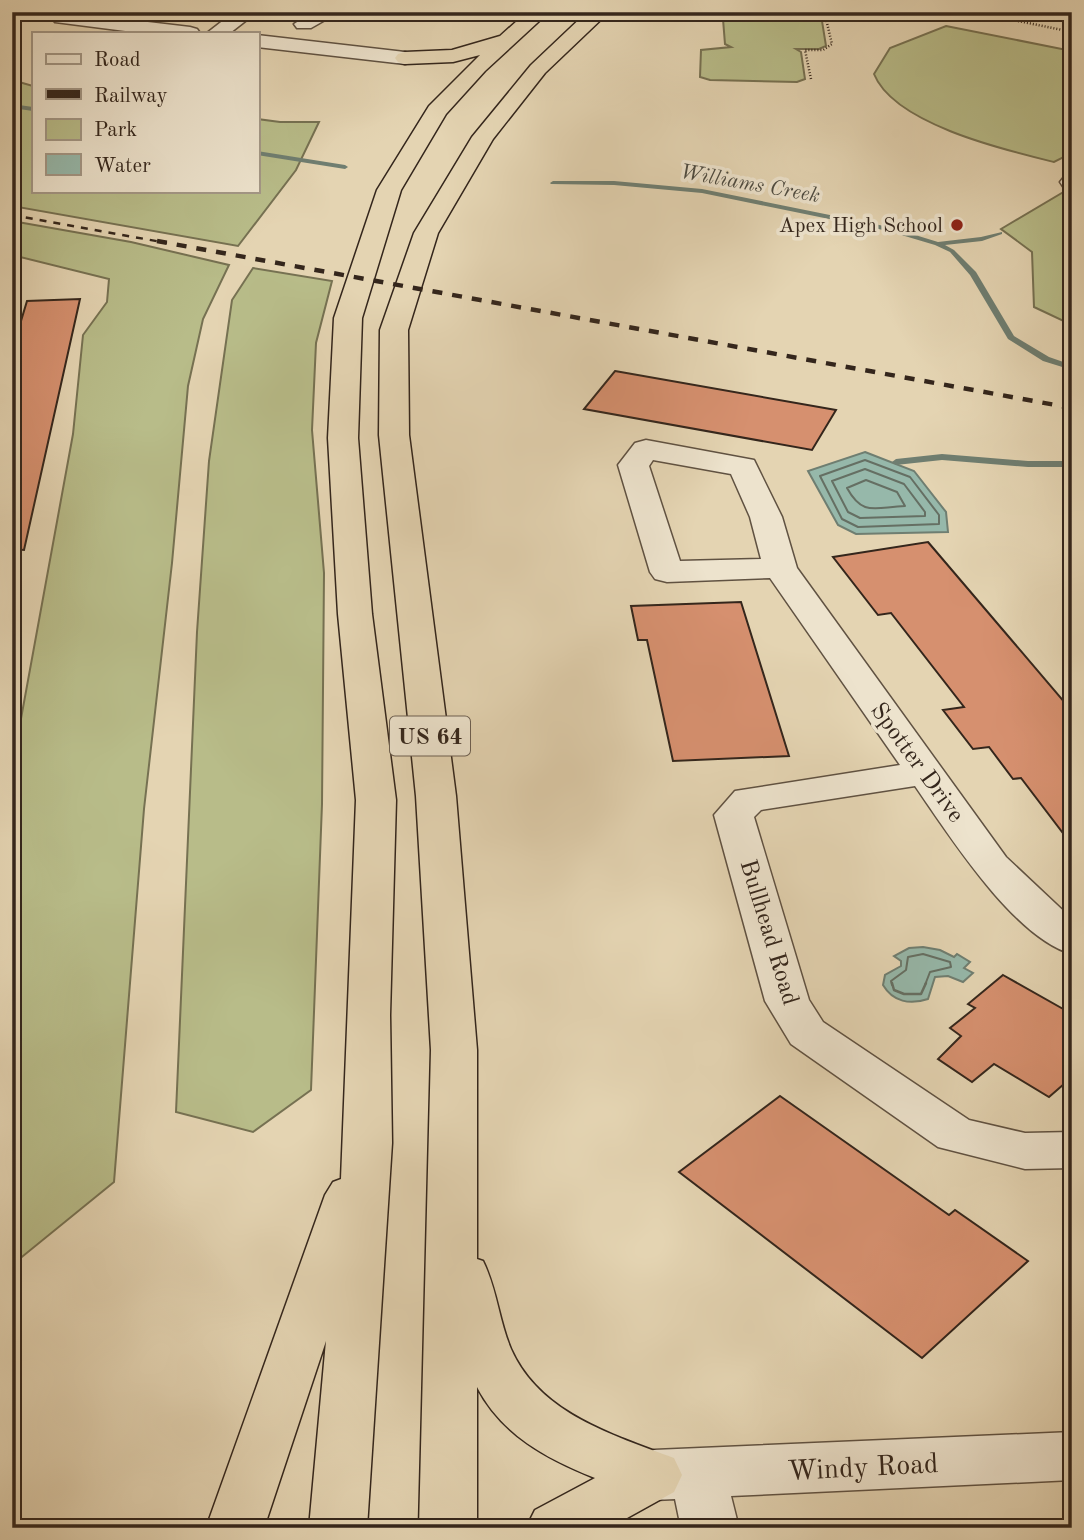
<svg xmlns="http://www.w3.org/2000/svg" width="1084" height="1540" font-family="'Old Standard TT',serif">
	<rect width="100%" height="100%" fill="#e4d4b2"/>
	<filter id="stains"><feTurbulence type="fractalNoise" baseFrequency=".00286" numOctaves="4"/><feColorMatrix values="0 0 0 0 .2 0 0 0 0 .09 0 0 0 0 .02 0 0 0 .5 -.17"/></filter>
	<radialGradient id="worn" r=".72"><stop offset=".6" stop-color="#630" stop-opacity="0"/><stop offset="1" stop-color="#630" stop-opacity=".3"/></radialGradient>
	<path fill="#b8bc89" stroke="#767152" stroke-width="2" d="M 774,12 L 869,12 L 870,16 L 817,18 L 822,21 L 826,46 L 819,49 L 796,49 L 801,52 L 805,79 L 797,82 L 710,80 L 700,77 L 701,50 L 731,47 L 725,44 L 723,19 L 733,17 L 780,17 Z
		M 946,26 L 1072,51 L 1072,153 L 1054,162 C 1005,150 894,124 874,74 L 890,48 Z
		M 12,80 L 33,86 L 33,191 L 257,191 L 257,119 L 280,122 L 319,122 L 296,170 L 238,246 L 12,206 Z
		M 1072,187 L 1072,325 L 1034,307 L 1032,252 L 1001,229 Z
		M 12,221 L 131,242 L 229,265 L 203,319 L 188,386 L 172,563 L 144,809 L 114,1182 L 12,1265 L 12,768 L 73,434 L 83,335 L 107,302 L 109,279 L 12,255 Z
		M 253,268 L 332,281 L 316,343 L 312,430 L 324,573 L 322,804 L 311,1090 L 253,1132 L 176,1112 L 197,632 L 209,461 L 232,300 Z"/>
	<path fill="#96b8aa" stroke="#6f7e71" stroke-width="2" d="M 865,452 L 914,471 L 946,512 L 948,532 L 856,534 L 838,525 L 808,471 Z
		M 923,947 L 940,950 L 954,957 L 957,954 L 970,962 L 964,968 L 973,973 L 963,982 L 948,976 L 935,977 L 928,999 C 910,1005 893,1002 883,985 L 885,975 L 901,966 L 901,961 L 894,956 L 909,948 Z"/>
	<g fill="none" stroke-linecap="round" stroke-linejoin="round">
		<path stroke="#656f63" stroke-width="2" d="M 865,460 L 910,477 L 939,515 L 939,524 L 858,527 L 842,519 L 820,476 Z
			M 865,469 L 904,484 L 925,512 L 925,516 L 860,518 L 848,512 L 832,481 Z
			M 866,480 L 897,492 L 905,506 C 875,507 863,517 847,488 Z
			M 892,985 L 891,981 L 906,970 L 908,957 L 923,954 L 950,962 L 951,967 L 930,972 L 925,985"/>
		<path stroke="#656f63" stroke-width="2.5" d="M 892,983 L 894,990 L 904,994 L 921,994 L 926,983"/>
		<path fill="#6f7e71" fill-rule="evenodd" d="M 12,104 L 33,107 L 33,111 L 12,108 Z
			M 257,151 L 345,165 L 348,167 L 345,169 L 257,155 Z
			M 553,181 L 614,181 L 702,189 L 889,227 L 938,242 L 981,237 L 1002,232 L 1002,234 L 982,241 L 945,245 L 954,250 L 976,272 L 1014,336 L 1049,357 L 1072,365 L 1072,370 L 1043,361 L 1008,339 L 970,275 L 950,252 L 935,245 L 888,231 L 702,193 L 614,185 L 551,184 L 550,183 Z
			M 942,454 L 1028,461 L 1072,461 L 1072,467 L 1028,467 L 942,460 L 896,465 L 892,462 L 896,459 Z"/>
	</g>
	<path fill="#d6906f" stroke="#34261c" stroke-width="2" d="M 80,299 L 24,550 L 12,549 L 12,351 L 27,301 Z
		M 615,371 L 836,410 L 812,450 L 584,409 Z
		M 928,542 L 1072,711 L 1072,845 L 1021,778 L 1013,779 L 989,747 L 973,749 L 943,710 L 964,707 L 891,613 L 878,615 L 833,557 Z
		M 741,602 L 789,756 L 673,761 L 647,640 L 638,640 L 631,606 Z
		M 1003,975 L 1072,1014 L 1072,1077 L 1049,1097 L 994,1064 L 972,1082 L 938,1059 L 961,1036 L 950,1028 L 975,1008 L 968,1004 Z
		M 780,1096 L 949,1215 L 955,1210 L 1028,1261 L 922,1358 L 679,1172 Z"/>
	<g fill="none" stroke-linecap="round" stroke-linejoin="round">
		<g stroke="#605242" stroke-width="3">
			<path id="minor" d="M 63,12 L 190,27 L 197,29 L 200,33 L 141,33 L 55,22 L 52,18 L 55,14 Z
				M 234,12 L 257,12 L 230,33 L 207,33 Z
				M 313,12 L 339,12 L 311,28 L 297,28 L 294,24 Z
				M 392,12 L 412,12 L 408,18 L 394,18 Z
				M 257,35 L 405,52 L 412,54 L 415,58 L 412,62 L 405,64 L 257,47 Z
				M 1072,175 L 1072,190 L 1064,188 L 1060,182 L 1064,177 Z
				M 646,440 L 754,460 L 782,517 L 797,568 L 1006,857 L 1072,919 L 1072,954 C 1014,938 949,835 915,786 L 761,810 L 754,817 L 809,1000 L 823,1022 L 969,1120 L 1025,1133 L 1072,1132 L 1072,1168 L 1025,1169 L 938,1147 L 791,1044 L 765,1001 L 714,815 L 735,791 L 900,765 L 770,578 L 667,582 L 655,579 L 650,572 L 618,465 L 635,443 ZM 653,460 L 731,474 L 750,517 L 761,559 L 680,561 L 649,466 Z
				M 1072,1432 L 1072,1480 L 731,1496 L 739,1528 L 681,1528 L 675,1499 L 654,1500 L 634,1492 L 626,1475 L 634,1458 L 654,1450 Z"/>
		</g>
		<g stroke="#34261c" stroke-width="3">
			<path id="highway" d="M 527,12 L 549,12 L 485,71 L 446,114 L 401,190 L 362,318 L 358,438 L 372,614 L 396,800 L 390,1015 L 392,1143 L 367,1528 L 309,1528 L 326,1341 L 264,1528 L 206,1528 L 325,1195 L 333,1182 L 341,1179 L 356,800 L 338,614 L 328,438 L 334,318 L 377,190 L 429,106 L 480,55 L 453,62 L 405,64 L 398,62 L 395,58 L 398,54 L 405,52 L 452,50 L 500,36 Z
				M 587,12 L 609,12 L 545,73 L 493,139 L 438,233 L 408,330 L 409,435 L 456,796 L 477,1050 L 477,1259 L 483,1261 C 497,1289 499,1321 511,1349 C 540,1414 613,1435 674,1458 L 682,1475 L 674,1492 L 609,1528 L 526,1528 L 535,1510 L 595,1478 C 547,1459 502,1435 477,1387 L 477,1528 L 419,1528 L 431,1050 L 416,796 L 379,435 L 380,330 L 414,233 L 472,137 L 531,65 Z"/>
		</g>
		<path stroke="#34261c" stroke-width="2.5" stroke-dasharray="1 2" stroke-linecap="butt" d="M 974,12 L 1072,32
			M 1066,12 L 1072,14
			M 811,79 L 805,50 L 823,50 L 832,44 L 826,19 L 864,19 L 877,15 L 876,12"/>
		<use href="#minor" fill="#ede3cd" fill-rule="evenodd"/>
		<use href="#highway" fill="#e4d4b2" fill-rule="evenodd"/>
		<path stroke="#34261c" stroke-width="2.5" stroke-dasharray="7 7" stroke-linecap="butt" d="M 12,215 L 167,243"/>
		<path stroke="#34261c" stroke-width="4.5" stroke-dasharray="10 10" stroke-linecap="butt" d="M 157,241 L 1072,408"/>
	</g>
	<circle fill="#8f2418" stroke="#ede3cd" stroke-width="2.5" cx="957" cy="225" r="7"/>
	<g text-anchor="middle" stroke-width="7" stroke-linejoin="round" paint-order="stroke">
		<g font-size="21" font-style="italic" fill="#4c4a40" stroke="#ede3cd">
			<text transform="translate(750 183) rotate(10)" y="7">Williams Creek</text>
		</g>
		<g font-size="21" fill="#34261c" stroke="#ede3cd" text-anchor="end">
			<text x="943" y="232">Apex High School</text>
		</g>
		<rect fill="#ede3cd" stroke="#6c5f51" stroke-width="2" x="390" y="716.5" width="80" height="39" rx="5"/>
		<g font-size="23" font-weight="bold" fill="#34261c">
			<text x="430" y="744">US 64</text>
		</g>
		<g font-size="24" fill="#34261c" stroke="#ede3cd">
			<text transform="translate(918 762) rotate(54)" y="8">Spotter Drive</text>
			<text transform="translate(770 932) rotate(73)" y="8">Bullhead Road</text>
		</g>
		<g font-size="28" fill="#34261c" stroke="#ede3cd">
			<text transform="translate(863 1466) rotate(-3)" y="10">Windy Road</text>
		</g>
	</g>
	<rect width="1084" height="1540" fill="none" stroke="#e4d4b2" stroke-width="42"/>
	<rect x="14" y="14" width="1056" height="1512" fill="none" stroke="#34261c" stroke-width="3.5"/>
	<rect x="21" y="21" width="1042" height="1498" fill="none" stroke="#34261c" stroke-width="2"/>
	<rect x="32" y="32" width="228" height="161" fill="#ede3cd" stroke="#a39786" stroke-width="2"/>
	<rect x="46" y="54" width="35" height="10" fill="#ede3cd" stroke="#a39786" stroke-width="2"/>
	<text x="94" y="66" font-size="21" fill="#34261c">Road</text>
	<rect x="46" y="89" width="35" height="10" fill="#34261c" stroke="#a39786" stroke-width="2"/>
	<text x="94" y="102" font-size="21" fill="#34261c">Railway</text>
	<rect x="46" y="119" width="35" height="21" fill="#b8bc89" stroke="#a39786" stroke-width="2"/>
	<text x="94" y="136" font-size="21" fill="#34261c">Park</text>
	<rect x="46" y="154" width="35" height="21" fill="#96b8aa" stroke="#a39786" stroke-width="2"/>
	<text x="94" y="172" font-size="21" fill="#34261c">Water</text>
	<rect width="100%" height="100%" filter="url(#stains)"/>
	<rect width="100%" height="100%" fill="url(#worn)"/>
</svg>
